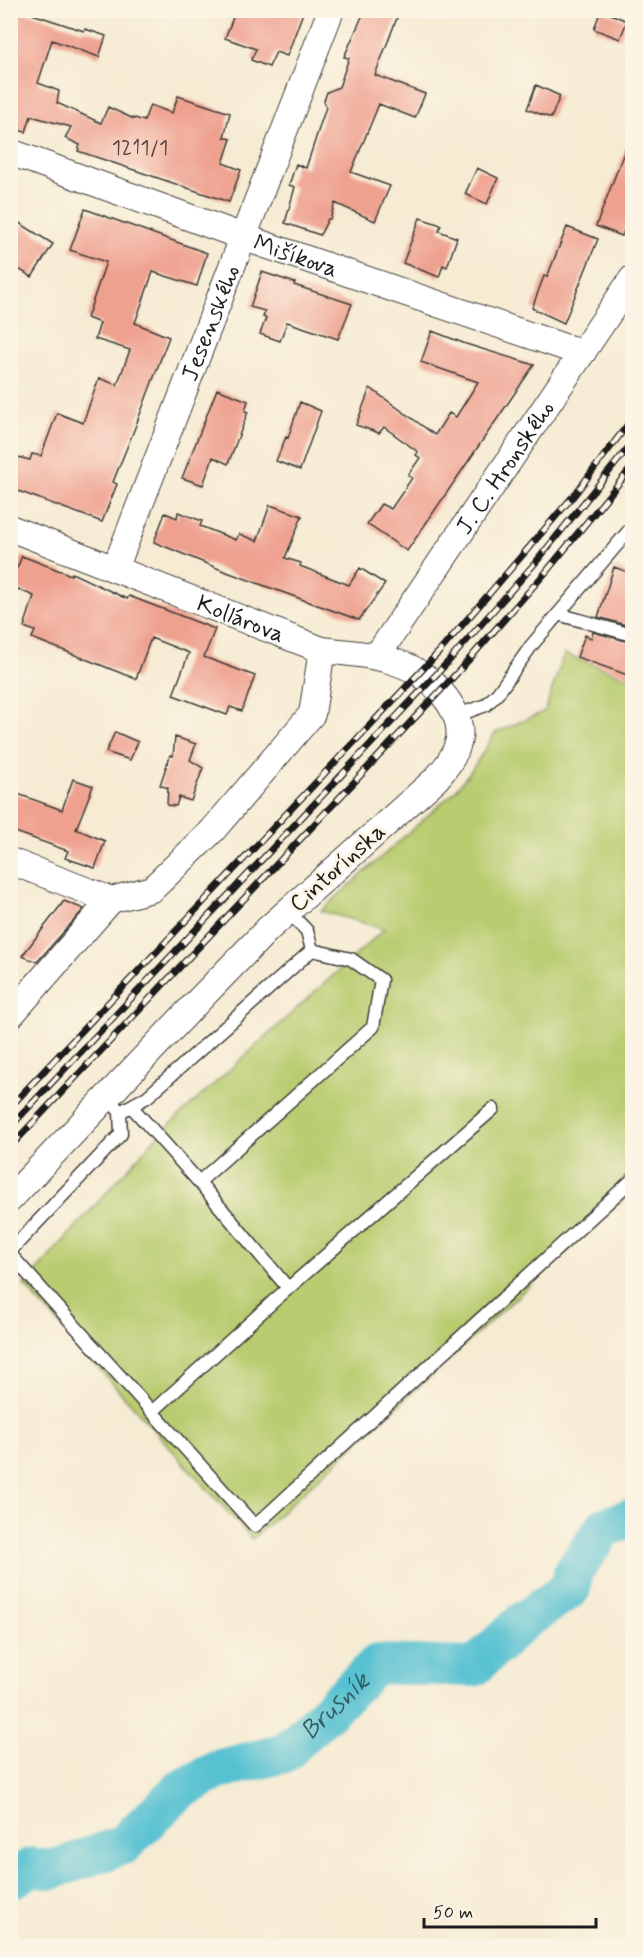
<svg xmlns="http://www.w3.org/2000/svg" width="643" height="1957" font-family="Mynerve,sans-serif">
	<rect width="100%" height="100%" fill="#fcf5e5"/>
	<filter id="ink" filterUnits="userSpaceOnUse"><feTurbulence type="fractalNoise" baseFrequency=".0167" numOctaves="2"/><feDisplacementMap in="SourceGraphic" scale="12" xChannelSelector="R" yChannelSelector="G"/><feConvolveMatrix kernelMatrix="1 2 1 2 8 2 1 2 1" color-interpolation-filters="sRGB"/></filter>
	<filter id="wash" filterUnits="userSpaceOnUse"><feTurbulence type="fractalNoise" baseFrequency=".008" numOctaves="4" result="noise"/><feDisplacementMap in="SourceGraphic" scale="24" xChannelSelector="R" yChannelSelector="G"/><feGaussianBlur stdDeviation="1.35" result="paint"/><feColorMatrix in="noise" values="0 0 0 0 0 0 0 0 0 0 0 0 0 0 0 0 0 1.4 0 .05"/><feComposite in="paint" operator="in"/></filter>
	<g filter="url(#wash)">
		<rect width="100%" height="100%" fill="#f6ebd3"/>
		<path fill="#b8cc70" stroke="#6a7446" stroke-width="1.5" d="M 564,654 L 632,679 L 632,1192 L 252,1539 L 24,1285 L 156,1137 L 384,929 L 321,911 L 455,791 L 475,765 L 495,733 L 545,711 Z"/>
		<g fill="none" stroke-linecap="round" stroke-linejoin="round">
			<path stroke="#56c1d1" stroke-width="40" id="s1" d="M 10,1880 L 32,1867 L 52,1870 L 123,1845 L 180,1790 L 220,1769 L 285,1753 L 377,1664 L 474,1667 L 521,1623 L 571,1588 L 573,1572 L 605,1527 L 632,1518"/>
		</g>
		<g id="blocks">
			<path fill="#efa190" d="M 20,10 L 84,31 L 85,29 L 106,36 L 99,57 L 52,40 L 38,83 L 59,91 L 57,103 L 101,123 L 108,107 L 134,119 L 135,118 L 144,121 L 150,105 L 172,113 L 178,96 L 230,113 L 224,137 L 231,139 L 223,163 L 241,170 L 229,202 L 78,151 L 80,145 L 65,138 L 71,127 L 31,116 L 26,132 L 10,128 L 10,35 Z
				M 236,10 L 304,10 L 287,56 L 276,52 L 269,67 L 251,60 L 256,49 L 225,38 Z
				M 365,10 L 400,10 L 375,75 L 425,94 L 415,118 L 379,104 L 351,172 L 390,186 L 375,221 L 335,203 L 330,219 L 328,219 L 320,235 L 285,223 L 295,187 L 289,185 L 296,164 L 306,168 L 326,107 L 324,101 L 327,92 L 339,87 L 349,58 L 344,57 Z
				M 601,10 L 627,21 L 620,39 L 594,29 Z
				M 536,85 L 560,96 L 551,118 L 527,109 Z
				M 631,134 L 633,135 L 633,220 L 629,219 L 622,236 L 596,226 Z
				M 477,168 L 498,178 L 487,204 L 465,194 Z
				M 85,209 L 207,253 L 197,286 L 153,272 L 135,323 L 169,337 L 136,425 L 113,482 L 117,484 L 102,522 L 10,488 L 10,455 L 30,460 L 32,454 L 41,456 L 57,413 L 83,423 L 99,378 L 117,385 L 130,350 L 95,339 L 100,323 L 87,318 L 106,262 L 70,250 Z
				M 10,217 L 53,244 L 32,277 L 10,264 Z
				M 420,218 L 441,225 L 439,231 L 457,238 L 447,267 L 443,265 L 439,277 L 403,263 Z
				M 567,227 L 598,239 L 564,323 L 532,308 L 544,276 L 547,277 Z
				M 262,272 L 295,283 L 294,285 L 352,304 L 338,339 L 287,322 L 280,341 L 260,334 L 266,318 L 263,317 L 265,311 L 250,307 Z
				M 432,331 L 466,344 L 534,365 L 407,551 L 367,524 L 381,504 L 391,509 L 412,478 L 408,475 L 420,458 L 416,455 L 418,452 L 384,427 L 379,433 L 356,425 L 370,388 L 435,435 L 449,413 L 456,417 L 478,382 L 421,362 Z
				M 217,389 L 248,401 L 245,411 L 248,412 L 228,464 L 213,457 L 203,485 L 182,478 Z
				M 300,402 L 321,411 L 300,470 L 276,461 L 286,437 L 288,438 Z
				M 270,505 L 302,516 L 285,558 L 301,563 L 300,566 L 349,585 L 360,568 L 385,584 L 359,620 L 224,571 L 154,542 L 165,513 L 177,518 L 178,512 L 202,521 L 200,526 L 236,540 L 239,534 L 257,541 Z
				M 22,556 L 71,575 L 72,573 L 127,599 L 129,596 L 215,629 L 204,657 L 255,676 L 242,711 L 230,707 L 227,715 L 173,695 L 189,653 L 151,638 L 136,679 L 32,638 L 35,631 L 24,627 L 34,596 L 10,586 L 10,566 L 17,568 Z
				M 614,567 L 633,574 L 633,627 L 598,617 Z
				M 593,632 L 633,643 L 633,677 L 577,657 L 585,635 L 591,638 Z
				M 115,732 L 138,742 L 130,760 L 106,752 Z
				M 175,737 L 196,744 L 190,760 L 203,768 L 191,801 L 179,797 L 176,806 L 167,805 L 168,788 L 160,785 L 170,755 L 173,756 Z
				M 73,779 L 93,786 L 76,829 L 105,841 L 95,868 L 65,858 L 68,851 L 10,830 L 10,791 L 62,810 Z
				M 64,901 L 84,909 L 37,962 L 22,956 Z"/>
		</g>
	</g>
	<g filter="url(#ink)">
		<use href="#blocks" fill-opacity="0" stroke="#3d3b37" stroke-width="1.5"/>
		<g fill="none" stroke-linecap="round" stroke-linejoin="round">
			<g stroke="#3d3b37" stroke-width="15">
				<path id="lane" d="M 558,614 L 632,635
					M 458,715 L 486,705 L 498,693 L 531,646 L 632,527
					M 131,1106 L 199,1182
					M 120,1112 L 147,1097 L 312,950 L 307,931 L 288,911
					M 10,1251 L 121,1134 L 120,1112 L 115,1106
					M 10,1254 L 255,1526 L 632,1180
					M 288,1288 L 199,1182 L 373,1027 L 381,980 L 351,959 L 312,950
					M 153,1411 L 276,1299 L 493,1109"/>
			</g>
			<g stroke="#3d3b37" stroke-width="28">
				<g id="street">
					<path id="s2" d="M 10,152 L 257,242 L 564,347 L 583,352"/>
					<path id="s3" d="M 10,528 L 322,650 C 348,653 374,654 398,663 C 414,668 429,679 440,691 C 469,724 464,748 436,779 L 268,929 L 200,999 L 10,1199"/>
					<path id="s4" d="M 115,569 L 331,10"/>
					<path id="s5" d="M 377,656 L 632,279"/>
					<path d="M 10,861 L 111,900"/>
					<path d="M 111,900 L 152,889 L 212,831 L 312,714 L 322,650"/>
					<path d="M 10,1016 L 111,900"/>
				</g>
			</g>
			<use href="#lane" stroke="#fff" stroke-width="12"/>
			<use href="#street" stroke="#fff" stroke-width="26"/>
			<g stroke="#1c1c1c" stroke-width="7">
				<path id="rail" d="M 10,1107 L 439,652 L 575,494 L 632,419
					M 10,1127 L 447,663 L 536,562 L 632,443
					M 10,1147 L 457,673 L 546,572 L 632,467"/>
			</g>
			<use href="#rail" stroke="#fcf5e5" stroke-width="4.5" stroke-dasharray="14" stroke-linecap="butt"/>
		</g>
	</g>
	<g text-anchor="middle" stroke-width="6" stroke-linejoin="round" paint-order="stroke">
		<g font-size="21" fill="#513d39">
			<text x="140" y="154">1211/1</text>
		</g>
		<g font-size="24" fill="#1c1c1c" stroke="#fcf5e5">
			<text dy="8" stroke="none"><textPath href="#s2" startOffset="304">Mišíkova</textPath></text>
			<text dy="8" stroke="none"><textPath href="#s4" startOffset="264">Jesenského</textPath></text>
			<text dy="8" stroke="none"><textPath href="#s5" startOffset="228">J. C. Hronského</textPath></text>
			<text dy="8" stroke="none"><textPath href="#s3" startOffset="248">Kollárova</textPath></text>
			<text transform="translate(337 867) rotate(-42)" y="8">Cintorínska</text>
		</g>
		<g font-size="26" font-style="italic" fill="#335e64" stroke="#fcf5e5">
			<text dy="9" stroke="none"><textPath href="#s1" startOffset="381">Brusník</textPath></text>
		</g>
	</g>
	<rect width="643" height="1957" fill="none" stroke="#fcf5e5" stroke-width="36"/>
	<path d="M424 1918v9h172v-9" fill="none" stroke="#1c1c1c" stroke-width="3"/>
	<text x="433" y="1918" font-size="18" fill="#1c1c1c" stroke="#fcf5e5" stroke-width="4.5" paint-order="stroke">50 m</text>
</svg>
